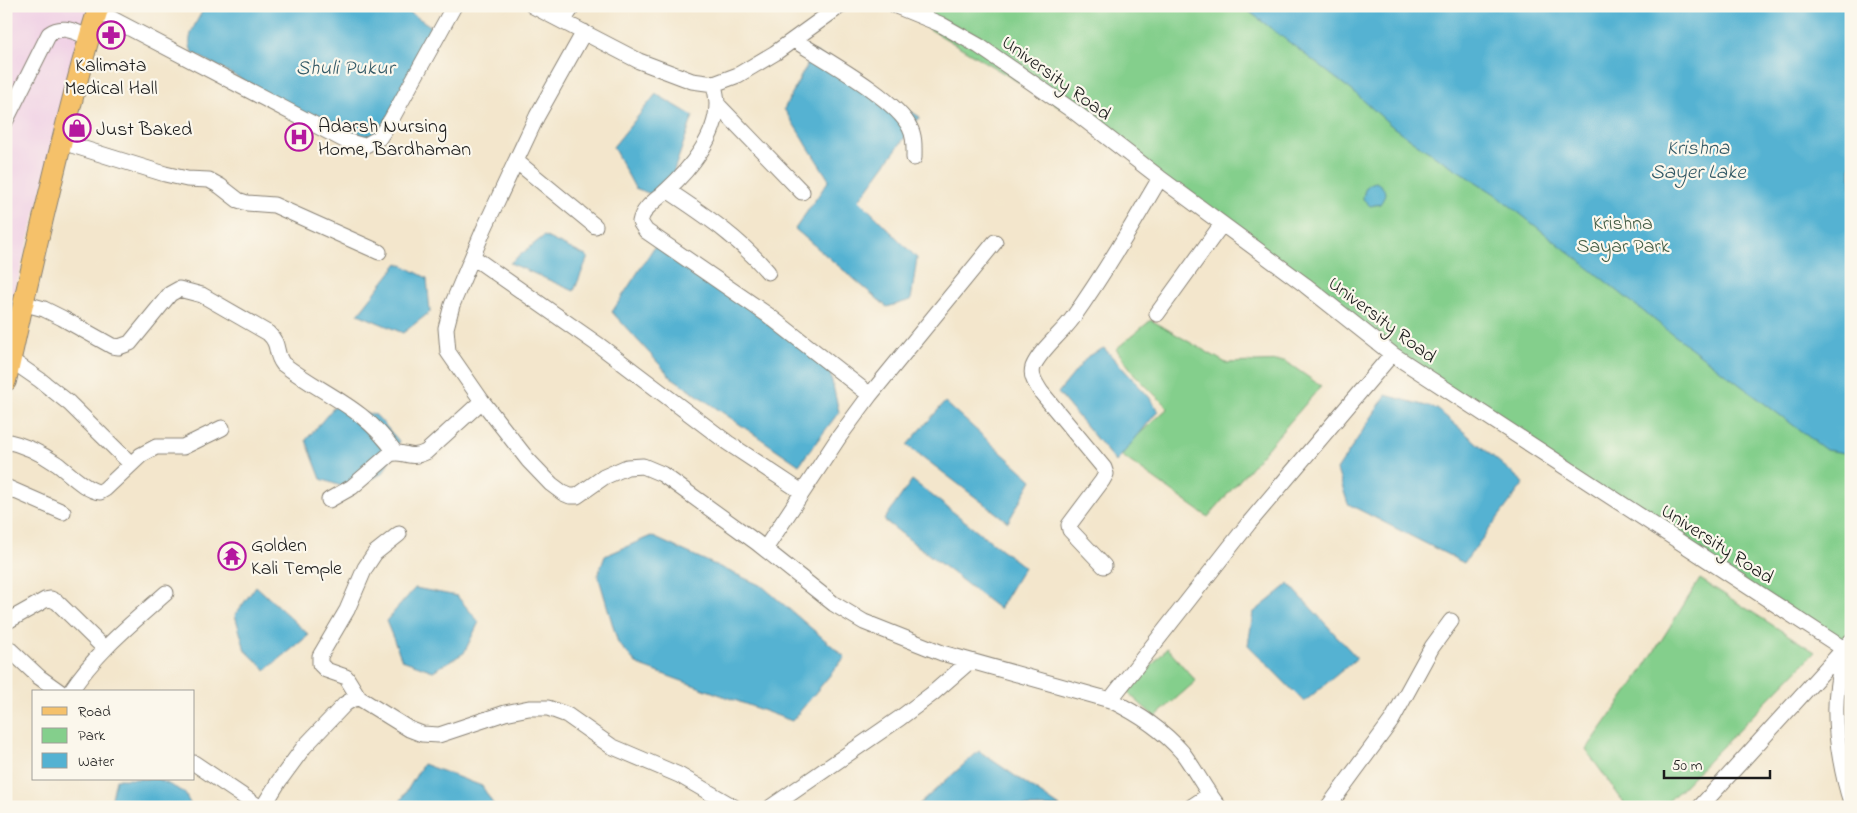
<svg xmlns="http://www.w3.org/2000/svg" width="1857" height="813" font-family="'Indie Flower',sans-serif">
	<rect width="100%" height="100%" fill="#fbf7ec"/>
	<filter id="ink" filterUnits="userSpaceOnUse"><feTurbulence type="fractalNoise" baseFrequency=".02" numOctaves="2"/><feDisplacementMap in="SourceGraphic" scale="10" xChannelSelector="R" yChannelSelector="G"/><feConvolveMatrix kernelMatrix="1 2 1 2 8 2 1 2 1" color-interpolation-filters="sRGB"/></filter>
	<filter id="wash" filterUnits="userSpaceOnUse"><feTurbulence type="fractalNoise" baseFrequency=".0096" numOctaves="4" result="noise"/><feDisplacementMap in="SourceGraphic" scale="20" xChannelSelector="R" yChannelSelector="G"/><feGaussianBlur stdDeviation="1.12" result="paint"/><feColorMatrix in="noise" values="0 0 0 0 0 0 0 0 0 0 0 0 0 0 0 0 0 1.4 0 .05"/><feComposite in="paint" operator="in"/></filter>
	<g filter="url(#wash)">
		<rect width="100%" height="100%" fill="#f3e6cc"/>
		<path fill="#f0d0e5" d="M 6,6 L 91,6 L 6,324 Z"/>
		<path fill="#84cf8c" stroke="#507654" d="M 891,6 L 1851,6 L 1851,641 L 1844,649 L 1392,354 L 1094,127 Z
			M 1151,320 L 1226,363 L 1285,361 L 1321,386 L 1208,517 L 1118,453 L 1168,408 L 1135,375 L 1116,349 Z
			M 1700,579 L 1815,652 L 1663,807 L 1627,807 L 1586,750 L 1640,674 Z
			M 1167,648 L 1196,681 L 1155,717 L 1128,693 Z"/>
		<path fill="#54b2d2" stroke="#386777" d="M 205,6 L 400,6 L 432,27 L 383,127 L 371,136 L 348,137 L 193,53 C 183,38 198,21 205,6 Z
			M 1242,6 L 1851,6 L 1851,454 L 1826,450 L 1662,326 L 1495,194 L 1421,147 L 1393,127 L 1355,93 Z
			M 814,51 L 920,117 L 859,200 L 917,258 L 911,300 L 887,307 L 795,229 L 829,180 L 784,109 Z
			M 656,94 L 693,116 L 664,199 L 635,188 L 613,147 Z
			M 1376,182 C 1387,189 1387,194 1380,204 L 1370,206 L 1363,199 C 1364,190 1366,184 1376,182 Z
			M 544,236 L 588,257 L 574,291 L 510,263 Z
			M 658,241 L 829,368 L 839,412 L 799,465 L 671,377 L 612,312 Z
			M 398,263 L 427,278 L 430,312 L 403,333 L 358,314 Z
			M 1104,348 L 1150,398 L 1158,411 L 1116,462 L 1058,393 L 1088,356 Z
			M 1386,395 L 1437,409 L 1524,483 L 1464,563 L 1348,504 L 1337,470 Z
			M 945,402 L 1032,480 L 1008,522 L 907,445 Z
			M 334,407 L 376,415 L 399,441 L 383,473 L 352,490 L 321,479 L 306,440 Z
			M 912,480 L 1024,567 L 999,609 L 884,520 Z
			M 651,536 L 762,586 L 845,657 L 792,721 L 638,665 L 618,643 L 598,575 L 605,556 Z
			M 1289,584 L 1357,658 L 1304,702 L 1248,645 L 1253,613 Z
			M 256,586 L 309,635 L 266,670 L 245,650 L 235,615 Z
			M 415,588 L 457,596 L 479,622 L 464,653 L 433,671 L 402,660 L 386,621 Z
			M 979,751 L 1060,807 L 916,807 Z
			M 423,764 L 482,786 L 495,807 L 397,807 Z
			M 116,779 L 158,779 L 184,792 L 192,807 L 110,807 Z"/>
	</g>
	<g filter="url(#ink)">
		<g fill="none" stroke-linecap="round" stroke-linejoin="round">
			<g stroke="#888174" stroke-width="17">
				<path id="minor" d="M 533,6 L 639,61 L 692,81 L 714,84 L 738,75 L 775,53 L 840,6
					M 896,6 L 940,24 L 979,46 L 1076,113 L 1160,178 L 1305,285 L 1392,354 L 1844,649
					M 97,11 L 346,141 L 364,146 L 379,138 L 391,120 L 454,6
					M 563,21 L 573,6
					M 584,32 L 537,116 L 484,229 L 452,305 L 446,328 L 448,352 L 482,401 L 528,460 L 551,484 L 563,493 L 570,496 L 577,496 L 604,477 L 627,467 L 643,466 L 662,474 L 756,542 L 834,604 L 864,622 L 942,653 L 1110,700 C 1137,713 1162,729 1182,752 C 1195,769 1205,790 1219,807
					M 794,40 C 822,58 897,99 910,128 C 915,137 914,148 914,158
					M 714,84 C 715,90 717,97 717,104 C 717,136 690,169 667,190 C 657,200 643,207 640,222 L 646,231 L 768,315 L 870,395
					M 717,104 L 802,192
					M 6,120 L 49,34 C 63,24 74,32 89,37
					M 62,142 L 165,174 L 187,179 L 209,180 L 220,186 L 238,200 L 247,203 L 274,205 L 379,252
					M 516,161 L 595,226
					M 667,190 C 705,215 739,238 768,272
					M 473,257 L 600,346 L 728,443 L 802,492
					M 22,303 L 44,309 L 62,318 L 112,346 L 119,347 L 130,343 L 170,294 L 179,289 L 202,295 L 268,333 C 281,345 274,353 283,364 C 325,396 363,406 395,452
					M 1157,314 L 1222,224
					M 11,360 L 40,380 L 69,403 L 131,464
					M 6,441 C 25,445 41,453 57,464 C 68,472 86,491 100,492 L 105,489 L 141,455 L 156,447 L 183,447 L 222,428
					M 6,487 L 63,512
					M 329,500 L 352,487 L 390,454 C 403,449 408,461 426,452 L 482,401
					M 765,549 L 839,437 L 870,395 L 995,242
					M 1104,566 L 1070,530 L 1069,525 L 1102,481 L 1106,474 L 1104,468 L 1041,392 C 1036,384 1030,376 1033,367 C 1040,350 1061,334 1072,319 C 1104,274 1132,226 1160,178
					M 6,622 L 45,600 L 51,599 L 57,602 L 104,648
					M 6,646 L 39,677 L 60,692
					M 1844,649 C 1840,671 1835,693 1836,715 C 1836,740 1843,778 1851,802
					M 70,692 C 97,651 130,625 166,593
					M 359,698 L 346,677 L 326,670 L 320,664 L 320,656 L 347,610 L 365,568 L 375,553 L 399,534
					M 1110,700 L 1249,523 L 1392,354
					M 194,763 L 259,807
					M 263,807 L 279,781 L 304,747 L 345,704 L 353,699 L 359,698 L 409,729 L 422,734 L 439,735 L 505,713 L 529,708 L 548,708 L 567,715 L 611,746 L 679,775 L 734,807
					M 771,807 L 900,718 L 932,694 L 970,661
					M 1191,807 L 1209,795
					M 1328,807 L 1392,720 L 1432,647 L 1451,621
					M 1700,807 L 1851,641"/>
			</g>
			<g stroke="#888174" stroke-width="22">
				<path id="major" d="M 6,381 C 22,307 39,234 57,161 C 70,109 82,57 99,6"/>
			</g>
			<use href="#minor" stroke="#fff" stroke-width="15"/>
			<use href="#major" stroke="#f5c16b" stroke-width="20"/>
		</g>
	</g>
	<defs>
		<g id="pharmacy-ring" transform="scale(1.4375)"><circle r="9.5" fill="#fbf7ec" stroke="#b5179e" stroke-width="1.5"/><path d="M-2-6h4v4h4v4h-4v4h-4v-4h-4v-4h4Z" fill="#b5179e"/></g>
		<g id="shop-ring" transform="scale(1.4375)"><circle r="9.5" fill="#fbf7ec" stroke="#b5179e" stroke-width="1.5"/><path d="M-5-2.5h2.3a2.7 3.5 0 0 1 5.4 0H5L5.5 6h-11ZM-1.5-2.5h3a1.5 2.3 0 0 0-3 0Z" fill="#b5179e"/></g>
		<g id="hospital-ring" transform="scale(1.4375)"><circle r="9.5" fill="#fbf7ec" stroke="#b5179e" stroke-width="1.5"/><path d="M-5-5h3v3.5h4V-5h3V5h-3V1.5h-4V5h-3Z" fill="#b5179e"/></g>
		<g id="temple-ring" transform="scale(1.4375)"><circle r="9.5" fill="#fbf7ec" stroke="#b5179e" stroke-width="1.5"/><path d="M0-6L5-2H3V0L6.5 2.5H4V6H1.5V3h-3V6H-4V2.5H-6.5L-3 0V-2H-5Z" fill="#b5179e"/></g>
	</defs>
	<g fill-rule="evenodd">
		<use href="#pharmacy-ring" x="111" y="35"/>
		<use href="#shop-ring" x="77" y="128"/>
		<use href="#hospital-ring" x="299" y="137"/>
		<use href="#temple-ring" x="232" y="556"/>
	</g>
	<g text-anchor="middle" stroke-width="4.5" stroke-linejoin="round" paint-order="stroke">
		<g font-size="20" fill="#1c1c1c" stroke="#fbf7ec" text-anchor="start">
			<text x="111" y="71" text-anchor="middle">Kalimata<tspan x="111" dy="23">Medical Hall</tspan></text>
			<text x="318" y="132">Adarsh Nursing<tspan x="318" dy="23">Home, Bardhaman</tspan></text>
			<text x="96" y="135">Just Baked</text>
			<text x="251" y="551">Golden<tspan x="251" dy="23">Kali Temple</tspan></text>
		</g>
		<g font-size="20" fill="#1c1c1c" stroke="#fbf7ec">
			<text transform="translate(1057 77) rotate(36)" y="7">University Road</text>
			<text transform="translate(1383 319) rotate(37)" y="7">University Road</text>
			<text transform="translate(1718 543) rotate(33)" y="7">University Road</text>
		</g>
		<g font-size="20" fill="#405b43" stroke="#fbf7ec">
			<text x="1623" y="229">Krishna<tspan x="1623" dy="23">Sayar Park</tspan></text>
		</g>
		<g font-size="21" font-style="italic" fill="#325865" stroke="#fbf7ec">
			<text x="345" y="74">Shuli Pukur</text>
			<text x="1698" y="154">Krishna<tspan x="1698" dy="24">Sayer Lake</tspan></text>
		</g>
	</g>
	<rect width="1857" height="813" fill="none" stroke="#fbf7ec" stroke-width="25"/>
	<rect x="32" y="690" width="162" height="90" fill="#fbf7ec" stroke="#a29f99"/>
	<rect x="42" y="707" width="25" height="8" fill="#f5c16b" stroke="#a29f99"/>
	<text x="78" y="716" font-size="15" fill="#1c1c1c">Road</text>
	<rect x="42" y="728" width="25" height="15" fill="#84cf8c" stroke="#a29f99"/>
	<text x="78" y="740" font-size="15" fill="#1c1c1c">Park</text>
	<rect x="42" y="753" width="25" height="15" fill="#54b2d2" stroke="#a29f99"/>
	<text x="78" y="766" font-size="15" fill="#1c1c1c">Water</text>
	<path d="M1664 770v8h106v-8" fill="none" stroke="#1c1c1c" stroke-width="2.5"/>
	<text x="1672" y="770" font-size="15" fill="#1c1c1c" stroke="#fbf7ec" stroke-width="4" paint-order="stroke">50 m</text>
</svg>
